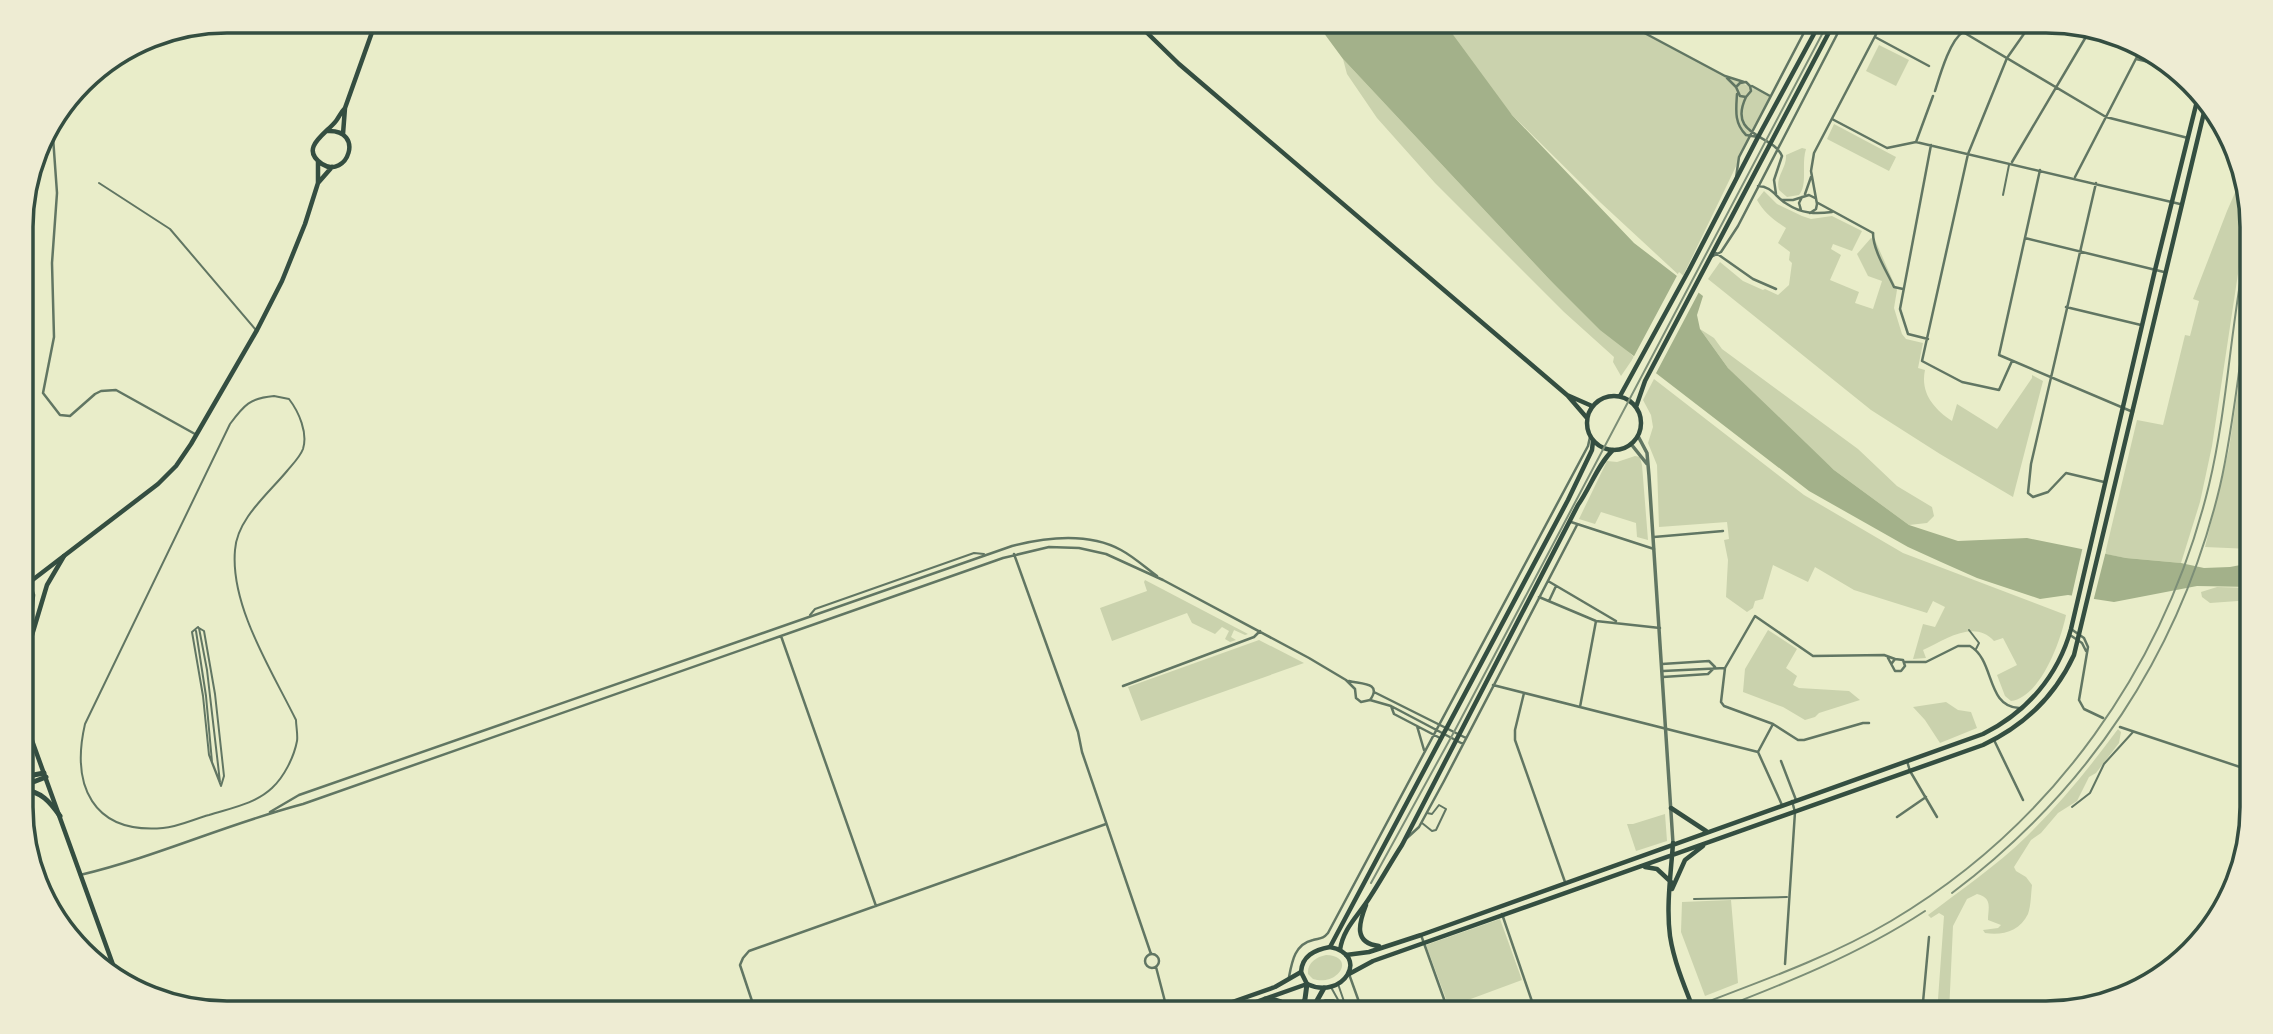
<svg xmlns="http://www.w3.org/2000/svg" width="2273" height="1034" font-family="Raleway,sans-serif">
	<rect width="100%" height="100%" fill="#e9edc9"/>
	<path fill="#cad2ad" d="M 1442,21 L 1621,21 L 1716,71 L 1770,96 L 1682,278 L 1601,203 L 1509,112 Z
		M 1879,45 L 1909,60 L 1896,86 L 1866,71 Z
		M 1343,59 L 1549,279 L 1634,357 L 1621,376 L 1613,362 L 1614,357 L 1564,312 L 1435,183 L 1377,118 L 1347,74 Z
		M 1834,124 L 1896,157 L 1889,171 L 1827,139 Z
		M 1802,148 L 1806,149 C 1801,165 1808,184 1799,195 L 1787,197 L 1779,190 C 1775,177 1787,168 1786,155 Z
		M 2241,179 L 2250,200 L 2250,214 L 2239,267 L 2212,446 L 2200,502 L 2181,563 L 2126,558 L 2105,554 L 2137,420 L 2163,425 L 2185,335 L 2190,336 L 2199,301 L 2193,299 L 2227,211 Z
		M 1764,191 L 1777,204 L 1802,216 L 1811,219 L 1832,216 L 1862,231 L 1852,251 L 1833,244 L 1831,249 L 1841,255 L 1830,280 L 1859,292 L 1855,303 L 1873,309 L 1882,281 L 1868,276 L 1857,254 L 1871,238 L 1875,240 L 1897,290 L 1894,308 L 1902,334 L 1906,339 L 1923,343 L 1918,368 L 1925,370 C 1920,393 1934,409 1952,421 L 1957,404 L 1997,429 L 2032,378 L 2032,375 L 2043,381 L 2013,497 L 1940,454 L 1871,410 L 1708,279 L 1720,262 L 1743,281 L 1763,290 L 1765,289 L 1778,295 L 1789,285 L 1792,263 L 1789,260 L 1790,252 L 1778,243 L 1786,228 C 1774,220 1764,213 1757,200 Z
		M 2251,302 L 2251,549 L 2205,547 L 2229,449 Z
		M 1700,329 L 1714,338 L 1722,349 L 1858,449 L 1897,486 L 1932,507 L 1934,516 L 1927,523 L 1909,525 L 1834,470 L 1770,411 L 1728,368 Z
		M 1654,379 L 1804,495 L 1903,553 L 2066,615 C 2061,640 2041,697 2011,701 L 2005,696 L 1997,675 L 2017,665 L 2003,638 L 1994,641 C 1974,619 1945,640 1923,650 L 1926,658 L 1913,659 L 1923,624 L 1935,627 L 1945,607 L 1933,601 L 1927,613 L 1854,590 L 1815,567 L 1808,582 L 1773,565 L 1763,599 L 1755,601 L 1753,608 L 1747,612 L 1726,597 L 1728,560 L 1724,540 L 1729,539 L 1727,522 L 1659,527 L 1657,465 L 1648,443 L 1653,427 L 1651,415 L 1643,400 Z
		M 1635,456 L 1640,457 L 1642,465 L 1648,540 L 1637,537 L 1636,523 L 1601,512 L 1595,524 L 1579,519 L 1607,461 L 1617,462 Z
		M 1145,580 L 1248,634 L 1245,635 L 1234,630 L 1231,637 L 1236,640 L 1230,642 L 1225,639 L 1229,631 L 1222,627 L 1215,634 L 1192,623 L 1187,613 L 1112,641 L 1100,608 L 1147,591 L 1144,582 Z
		M 2217,587 L 2251,588 L 2251,594 L 2238,601 L 2210,603 L 2202,597 L 2201,592 Z
		M 1768,630 L 1797,649 L 1786,668 L 1797,676 L 1793,685 L 1799,688 L 1849,691 L 1860,700 L 1819,713 L 1815,717 L 1805,720 L 1783,707 L 1743,692 L 1745,669 Z
		M 1259,640 L 1304,663 L 1141,721 L 1128,687 Z
		M 1946,702 L 1958,710 L 1971,712 L 1977,728 L 1940,743 L 1925,720 L 1913,707 Z
		M 2118,729 L 2121,732 L 2119,743 L 2096,773 L 2089,777 L 2077,801 L 2058,813 L 2041,833 L 2031,840 L 2014,867 L 2016,871 L 2026,877 L 2032,885 C 2031,893 2031,906 2028,914 C 2020,931 2002,936 1985,933 L 1983,930 L 1998,928 L 2001,925 L 1988,920 C 1988,908 1993,898 1977,894 L 1967,899 L 1953,926 L 1949,1013 L 1937,1013 L 1944,916 L 1939,913 L 1931,918 L 1928,915 C 1961,890 1996,866 2026,837 C 2060,804 2090,767 2118,729 Z
		M 1665,814 L 1667,841 L 1636,851 L 1627,824 L 1633,824 Z
		M 1731,900 L 1738,983 L 1705,996 L 1681,932 L 1682,902 Z
		M 1500,919 L 1522,980 L 1449,1007 L 1426,945 Z
		M 1326,955 C 1357,956 1338,987 1313,979 L 1308,974 C 1307,963 1316,957 1326,955 Z"/>
	<path fill="#a3b18a" d="M 1315,21 L 1443,21 L 1512,115 L 1634,243 L 1703,296 L 1697,315 L 1700,329 L 1728,368 L 1834,470 L 1909,525 L 1958,541 L 2027,538 L 2126,558 L 2181,563 L 2204,568 L 2230,567 L 2251,563 L 2251,587 L 2197,586 L 2114,602 L 2068,595 L 2040,599 L 1977,578 L 1941,562 L 1908,547 L 1809,491 L 1600,330 L 1549,279 L 1343,59 Z"/>
	<path fill="#e9edc9" d="M 1679,272 L 1700,290 L 1654,377 L 1632,360 Z
		M 2083,546 L 2106,551 L 2093,602 L 2071,599 Z"/>
	<g fill="none" stroke-linecap="round" stroke-linejoin="round">
		<path stroke="#617663" stroke-width="2" d="M 99,183 L 170,229 L 256,330
			M 2003,195 L 2009,165
			M 274,396 L 289,399 C 299,412 308,433 303,449 C 300,457 292,465 287,471 C 268,494 237,519 235,550 C 230,606 272,671 296,720 C 296,726 298,735 297,741 C 294,757 284,777 272,788 C 255,804 231,808 209,815 C 194,819 178,827 163,828 C 92,834 71,785 85,724 L 230,424 C 244,405 250,398 274,396 Z
			M 810,615 L 815,609 L 974,553 L 984,554
			M 198,627 L 192,632 L 203,696 L 209,755 L 221,786
			M 199,628 L 204,631 L 215,694 L 224,776 L 221,786
			M 199,628 L 207,670 L 220,782
			M 1969,630 L 1979,643 L 1976,649
			M 196,631 L 206,696 L 212,762 L 218,777
			M 2072,807 L 2090,793 L 2104,764 L 2133,732
			M 1422,823 L 1432,831 L 1436,830 L 1446,809 L 1439,805 L 1432,814 L 1427,813
			M 1694,899 L 1787,897
			M 1338,984 L 1348,1013
			M 1332,989 L 1341,1005
			M 1318,1004 L 1325,1000 L 1334,1000 L 1342,1010"/>
		<path stroke="#617663" stroke-width="2.5" d="M 1873,233 C 1873,250 1886,270 1894,287 L 1903,289"/>
		<path stroke="#617663" stroke-width="2.5" d="M 1622,21 L 1725,76 L 1744,82
			M 1875,37 L 1929,66
			M 2136,59 L 2162,65
			M 1727,78 L 1736,87 L 1740,96 L 1746,97 L 1751,91 L 1750,86 L 1746,82 L 1740,83 L 1736,87
			M 1752,86 L 1770,96
			M 1935,91 C 1940,75 1950,40 1963,32 L 2106,117 L 2188,138
			M 1737,94 C 1736,110 1734,123 1746,135 L 1758,137
			M 1746,97 C 1727,137 1773,134 1782,156 L 1774,180 L 1776,194
			M 1832,119 L 1887,148 L 1916,142 L 2180,204
			M 52,123 L 57,193 L 52,263 L 54,337 L 43,393 L 60,415 L 70,416 L 95,394 L 101,391 L 116,390 L 195,434
			M 1916,142 L 1933,96
			M 2012,162 L 2090,30
			M 2040,170 L 1999,355 L 2133,412
			M 2075,177 L 2141,49
			M 1736,178 L 1739,157 L 1810,21
			M 2096,183 L 2031,464 L 2028,493 L 2033,497 L 2048,492 L 2066,473 L 2104,482
			M 1758,186 C 1772,186 1776,198 1787,204 C 1802,214 1816,214 1832,212
			M 1805,194 L 1811,177
			M 1782,200 L 1793,200 L 1809,195 L 1815,198
			M 1818,203 L 1873,233
			M 1801,210 L 1799,203 L 1802,197
			M 1810,213 L 1816,209 L 1817,204 L 1811,171 L 1814,153 L 1883,21
			M 2025,238 L 2164,272
			M 1716,253 L 1753,279 L 1776,289
			M 1711,257 L 1721,252 L 1738,226 L 1844,21
			M 2066,307 L 2141,325
			M 1928,339 L 1908,334 L 1900,309 L 1931,145
			M 2012,361 L 1999,390 L 1962,382 L 1922,361 L 1968,154 L 2007,58 L 2033,21
			M 1571,522 L 1654,549
			M 1654,537 L 1723,531
			M 1014,554 L 1078,732 L 1082,752 L 1151,954
			M 1548,581 L 1616,621
			M 1539,597 L 1596,621 L 1660,628
			M 1549,601 L 1556,586
			M 2071,629 L 2084,638 L 2088,647 L 2079,700 L 2084,709 L 2103,718
			M 2070,635 L 2082,643 L 2086,651
			M 781,636 L 876,906
			M 1888,658 L 1895,671 L 1901,671 L 1905,666 L 1903,660 L 1895,659 L 1892,663
			M 1904,662 L 1926,662 L 1958,646 L 1970,646 C 1995,660 1986,707 2019,708
			M 1662,664 L 1709,661 L 1715,667 L 1708,674 L 1663,677
			M 1663,671 L 1725,668
			M 1349,681 C 1360,684 1383,682 1370,700 L 1361,702 L 1356,698 L 1355,689
			M 1493,685 L 1758,752 L 1782,805
			M 1123,686 L 1254,637 L 1260,631
			M 1374,692 L 1466,738
			M 1524,693 L 1515,730 L 1515,740 L 1565,882
			M 1370,700 L 1391,706 L 1463,744
			M 1391,706 L 1394,714 L 1440,738
			M 1580,707 L 1596,621
			M 1869,723 L 1863,723 L 1804,740 L 1798,740 L 1773,724 L 1724,706 L 1721,702 L 1725,668 L 1755,616 L 1813,656 L 1884,655 L 1895,659
			M 1417,726 L 1424,750
			M 2120,727 L 2252,771
			M 1994,740 L 2023,800
			M 1758,752 L 1773,724
			M 1781,761 L 1796,800
			M 1907,761 L 1910,771 L 1937,817
			M 270,812 L 299,795 L 1012,546 C 1047,537 1088,532 1121,550 C 1134,557 1146,568 1157,576
			M 1897,817 L 1926,797
			M 1407,838 L 1419,827 L 1444,781 L 1577,525
			M 80,875 C 156,857 227,824 303,804 L 1003,558 L 1049,547 L 1079,548 L 1106,554 L 1163,580 L 1309,658 L 1346,680 L 1355,689
			M 1502,914 L 1536,1013
			M 1421,935 L 1449,1013
			M1145 961a7 7 0 1 1 14 0a7 7 0 1 1-14 0Z
			M 1785,964 L 1795,812 L 1792,801
			M 1156,967 L 1168,1013
			M 1349,974 L 1363,1013
			M 1289,977 C 1292,961 1295,944 1313,940 C 1320,938 1323,939 1328,933 L 1588,446 L 1590,437
			M 1168,1001 L 1174,1013
			M 756,1013 L 740,965 L 743,958 L 749,951 L 1106,824
			M 1439,1013 L 1448,1009
			M 1783,1013 L 1783,1010
			M 1922,1013 L 1929,937"/>
		<path stroke="#617663" stroke-width="3.5" d="M 1638,436 L 1647,453 L 1649,476 L 1673,843
			M 1631,444 L 1647,464"/>
		<path stroke="#344e41" stroke-width="4.5" d="M 32,635 L 47,585 L 64,556
			M 22,644 L 25,702 L 30,735 L 116,973
			M 26,670 L 33,595 L 31,589 L 27,584
			M 1671,808 L 1706,831
			M 1673,843 C 1671,873 1666,906 1670,936 C 1674,962 1685,988 1695,1013
			M 1645,867 L 1657,869 L 1671,882
			M 1672,889 L 1685,860 L 1703,846
			M 1366,905 C 1359,923 1353,943 1379,946
			M 1346,955 L 1369,952 L 1421,935 L 1983,734 C 2027,712 2058,676 2071,629 L 2155,270 L 2199,93
			M 1349,974 L 1373,961 L 1983,745 C 2024,726 2055,696 2074,655 L 2207,100
			M 1201,1013 L 1275,987 L 1301,972
			M 1225,1013 L 1307,984"/>
		<path stroke="#344e41" stroke-width="4.5" d="M 1135,21 L 1179,64 L 1567,395 L 1592,406
			M 327,131 C 366,129 347,180 322,164 C 298,148 327,133 336,121 C 339,117 341,112 345,108 L 376,21
			M 343,134 L 345,108
			M 318,183 L 332,167
			M1587 423a27 27 0 1 1 54 0a27 27 0 1 1-54 0Z
			M 1568,396 L 1587,418
			M 1620,396 L 1689,270 L 1758,137 L 1821,21
			M 1636,407 L 1645,381 L 1835,21
			M 22,588 L 158,484 L 176,466 L 191,444 L 257,330 L 282,281 L 305,224 L 318,183 L 318,161
			M 1330,947 L 1568,500 L 1592,450 L 1593,441
			M 1330,947 C 1371,955 1343,1001 1307,984 L 1301,972 C 1302,956 1314,950 1330,947 Z
			M 1340,950 C 1343,928 1359,915 1370,897 C 1381,880 1391,862 1402,845 L 1578,505 C 1590,488 1598,464 1613,450"/>
		<path stroke="#344e41" stroke-width="5" d="M 23,775 L 29,759 L 30,735
			M 23,777 L 44,773"/>
		<path stroke="#344e41" stroke-width="5" d="M 23,786 L 46,777
			M 23,790 C 41,791 50,802 60,816
			M 1265,999 C 1277,999 1285,1001 1289,1013
			M 1299,1013 L 1305,999 L 1307,984
			M 1310,1013 L 1324,988"/>
		<path stroke="#7c8e77" stroke-width="2" d="M 1371,883 L 1454,732 L 1829,21"/>
		<path stroke="#7c8e77" stroke-width="2" d="M 1952,893 C 2088,791 2180,653 2220,486 C 2235,421 2240,353 2251,287
			M 1678,1013 C 1750,985 1825,960 1891,921 C 2053,825 2165,666 2209,485 C 2229,401 2231,313 2250,229
			M 1709,1013 C 1784,984 1858,955 1925,911"/>
	</g>
	<path d="M0 0H2273V1034H0ZM227 33H2046A194 194 0 0 1 2240 227V807A194 194 0 0 1 2046 1001H227A194 194 0 0 1 33 807V227A194 194 0 0 1 227 33Z" fill="#eeecd3" fill-rule="evenodd"/>
	<path fill="none" stroke="#344e41" stroke-width="3.5" d="M227 33H2046A194 194 0 0 1 2240 227V807A194 194 0 0 1 2046 1001H227A194 194 0 0 1 33 807V227A194 194 0 0 1 227 33Z"/>
</svg>
